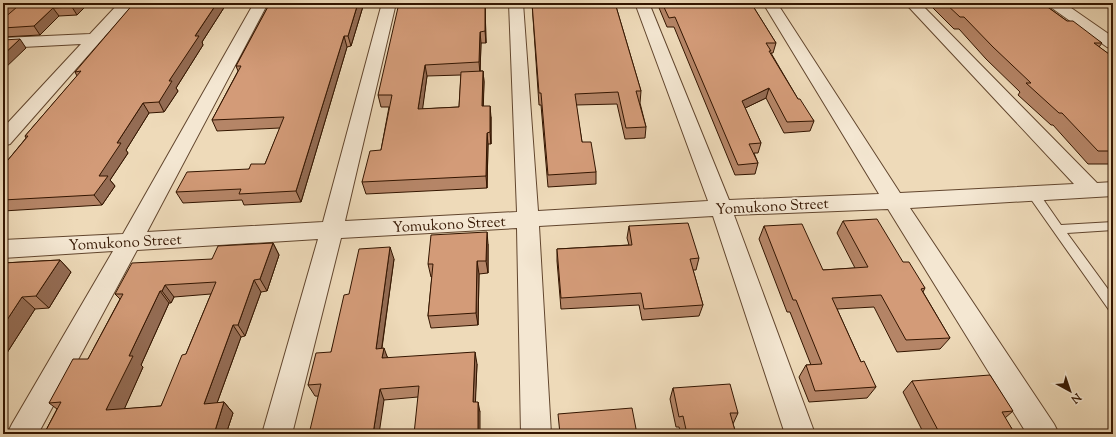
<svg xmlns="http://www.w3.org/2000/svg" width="1116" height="437" font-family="'Sorts Mill Goudy',serif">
	<rect width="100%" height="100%" fill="#eedab9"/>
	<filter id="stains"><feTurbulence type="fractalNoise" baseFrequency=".005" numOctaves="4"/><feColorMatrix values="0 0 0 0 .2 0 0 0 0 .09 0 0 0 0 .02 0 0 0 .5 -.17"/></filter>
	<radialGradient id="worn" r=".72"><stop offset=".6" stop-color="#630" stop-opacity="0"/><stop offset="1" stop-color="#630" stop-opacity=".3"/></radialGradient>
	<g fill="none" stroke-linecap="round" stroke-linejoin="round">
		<g stroke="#62462e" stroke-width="2">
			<path id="service" d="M 1032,188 L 1036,189 L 1061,225 L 1113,222 L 1113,230 L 1067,233 L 1113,296 L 1113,311 L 1109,310 L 1028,195 L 1027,192 L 1028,189 Z"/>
		</g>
		<g stroke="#62462e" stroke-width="2">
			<path id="minor" d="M 119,3 L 134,3 L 10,144 L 3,146 L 3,128 L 81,44 L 3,48 L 3,38 L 90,34 Z
				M 254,3 L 268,3 L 147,232 L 323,222 L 382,3 L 396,3 L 345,221 L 517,212 L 509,3 L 523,3 L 538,211 L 708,201 L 635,3 L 649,3 L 729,200 L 879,194 L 763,3 L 777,3 L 900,193 L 1074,184 L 905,3 L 920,3 L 1097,183 L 1113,182 L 1113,196 L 910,208 L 1054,424 L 1059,434 L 1027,434 L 888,209 L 734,215 L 815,434 L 785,434 L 713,216 L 539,226 L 551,434 L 521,434 L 517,228 L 341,238 L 292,434 L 262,434 L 318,239 L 137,250 L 38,434 L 7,434 L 12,424 L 113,251 L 3,258 L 3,240 L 123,234 Z
				M 1047,3 L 1064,3 L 1113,37 L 1113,49 L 1107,47 L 1049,6 Z"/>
		</g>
		<use href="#service" fill="#f4e7d2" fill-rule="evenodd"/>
		<use href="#minor" fill="#f4e7d2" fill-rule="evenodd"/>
	</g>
	<path fill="#b58567" stroke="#331500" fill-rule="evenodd" d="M 3,3 L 89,3 L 77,15 L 59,16 L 40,35 L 3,37 L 3,19 L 7,16 L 3,16 Z
		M 270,3 L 364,3 L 351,46 L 347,47 L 301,202 L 244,205 L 242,200 L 183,203 L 176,192 L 265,164 L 280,128 L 217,131 L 212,120 L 238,71 L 236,66 Z
		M 485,3 L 486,43 L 481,43 L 480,71 L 483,71 L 484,82 L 483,106 L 491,117 L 491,144 L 488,144 L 487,188 L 366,194 L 362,182 L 381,150 L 389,107 L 381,107 L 378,95 ZM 461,75 L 459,107 L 422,109 L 427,76 Z
		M 532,3 L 615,3 L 641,91 L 640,103 L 646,127 L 645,138 L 625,139 L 617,104 L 576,105 L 582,142 L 596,172 L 596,184 L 548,187 L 541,105 L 539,105 Z
		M 657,3 L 751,3 L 776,43 L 773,53 L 771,53 L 798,99 L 814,121 L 810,131 L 784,133 L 766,98 L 745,108 L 761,143 L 758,153 L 754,153 L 758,163 L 755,174 L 735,175 L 674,27 L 667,27 Z
		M 928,3 L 1042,3 L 1067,21 L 1102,43 L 1099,47 L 1113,57 L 1113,164 L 1088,164 L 1053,125 L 1051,125 L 1018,95 L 1020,92 L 986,59 L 959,29 L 954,29 Z
		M 225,6 L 202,42 L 203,45 L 176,88 L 178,91 L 164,112 L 149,113 L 126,150 L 128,153 L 110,180 L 115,186 L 102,205 L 3,211 L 3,166 L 26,138 L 25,136 L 77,76 L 75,72 Z
		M 843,221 L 903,262 L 925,288 L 923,292 L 950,338 L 940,349 L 897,352 L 874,307 L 837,309 L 861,362 L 876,387 L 867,398 L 809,402 L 799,377 L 806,365 L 811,365 L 790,312 L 787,312 L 759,239 L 764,226 L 823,270 L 855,268 L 837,233 Z
		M 629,226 L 699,258 L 696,270 L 693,270 L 703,305 L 699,316 L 642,320 L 639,305 L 561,309 L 557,261 L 557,249 L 629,245 L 627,238 Z
		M 273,243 L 279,255 L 267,291 L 261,292 L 245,336 L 241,337 L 217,403 L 224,402 L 233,413 L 226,434 L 44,434 L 57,409 L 49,403 L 88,359 L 120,299 L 115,294 L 212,259 ZM 211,294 L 186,354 L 161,406 L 124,409 L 143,367 L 141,365 L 169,303 L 171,303 L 174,297 Z
		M 488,244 L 488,273 L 479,274 L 478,325 L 431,328 L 428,316 L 432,276 L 431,277 L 428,264 Z
		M 394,259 L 382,348 L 388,358 L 477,364 L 475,402 L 480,412 L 418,397 L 384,400 L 315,396 L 308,385 L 331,352 L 349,294 Z
		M 60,260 L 71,272 L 49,308 L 35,309 L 3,359 L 3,263 Z
		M 912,381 L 1013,411 L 1005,418 L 1015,434 L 924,434 L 903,392 Z
		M 673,388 L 738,413 L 733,424 L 736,434 L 681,434 L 679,427 L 676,427 L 670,399 Z"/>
	<path fill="#946c54" stroke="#331500" d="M 76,3 L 89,3 L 77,15 L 72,7 Z
		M 217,3 L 224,3 L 225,6 L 202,42 L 203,45 L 176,88 L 178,91 L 164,112 L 159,102 L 169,81 L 195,36 Z
		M 358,3 L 364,3 L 351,46 L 348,36 Z
		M 485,3 L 486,43 L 485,31 Z
		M 53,8 L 59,16 L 40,35 L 34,26 Z
		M 480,32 L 481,43 L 480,74 L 479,62 Z
		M 344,36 L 347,47 L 301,202 L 296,191 Z
		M 20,39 L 26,48 L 3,70 L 3,55 Z
		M 425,65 L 427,76 L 421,121 L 418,109 Z
		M 483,71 L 484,82 L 483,118 L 482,106 Z
		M 769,88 L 766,98 L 739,111 L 742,101 Z
		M 143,103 L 149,113 L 126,150 L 128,153 L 110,180 L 115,186 L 102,205 L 94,195 L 99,176 L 117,143 Z
		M 490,106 L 491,117 L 491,144 L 490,132 Z
		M 487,133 L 488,144 L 487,188 L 486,176 Z
		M 487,232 L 488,244 L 488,273 L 486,261 Z
		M 273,243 L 279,255 L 267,291 L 260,279 Z
		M 390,247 L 394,259 L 380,360 L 376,349 Z
		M 60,260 L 71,272 L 49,308 L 36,296 Z
		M 477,261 L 479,274 L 478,325 L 476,313 Z
		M 254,280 L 261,292 L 245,336 L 238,325 Z
		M 165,285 L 174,297 L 171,303 L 162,291 Z
		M 160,291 L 169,303 L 141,365 L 143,367 L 119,421 L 106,410 L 129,356 Z
		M 22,297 L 35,309 L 3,359 L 3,326 Z
		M 233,325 L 241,337 L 213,414 L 204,404 Z
		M 384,348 L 388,359 L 382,358 Z
		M 475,352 L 477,364 L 475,413 L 473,402 Z
		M 380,389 L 384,400 L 379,434 L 373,434 Z
		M 224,402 L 233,413 L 226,434 L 214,434 Z
		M 478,402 L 480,412 L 480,434 L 478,434 Z"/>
	<path fill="#d39b78" stroke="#331500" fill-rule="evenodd" d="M 3,3 L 76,3 L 72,7 L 53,8 L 34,26 L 3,28 L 3,19 L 17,7 L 3,7 Z
		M 134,3 L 217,3 L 195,36 L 199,36 L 169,81 L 172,81 L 159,102 L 143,103 L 117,143 L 121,143 L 99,176 L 108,176 L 94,195 L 3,200 L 3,166 L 28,136 L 25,136 L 81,71 L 75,72 Z
		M 270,3 L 358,3 L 348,36 L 344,36 L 296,191 L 239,194 L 241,189 L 176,192 L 187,172 L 249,169 L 251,164 L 265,164 L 284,117 L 212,120 L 241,66 L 236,66 Z
		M 399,3 L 485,3 L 485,31 L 480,32 L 479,62 L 425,65 L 418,109 L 459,107 L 461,72 L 483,71 L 482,106 L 490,106 L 490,132 L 487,133 L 486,176 L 362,182 L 370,151 L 381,150 L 392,95 L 378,95 Z
		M 532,3 L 615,3 L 641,91 L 636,91 L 646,127 L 626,128 L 618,92 L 575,94 L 582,142 L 591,142 L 596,172 L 548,175 L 541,93 L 539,93 Z
		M 662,3 L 751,3 L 776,43 L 766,43 L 771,51 L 769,51 L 798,99 L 800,99 L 814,121 L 787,122 L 769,88 L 742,101 L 761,143 L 749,144 L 758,163 L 738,165 L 675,17 L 669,18 Z
		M 945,3 L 1042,3 L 1067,21 L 1073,21 L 1102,43 L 1094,43 L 1113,57 L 1113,151 L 1098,151 L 1062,113 L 1059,113 L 1026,83 L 1031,83 L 993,47 L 964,17 L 960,17 Z
		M 20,39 L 3,55 L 3,40 Z
		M 877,219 L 903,262 L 909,262 L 925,288 L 921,289 L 950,338 L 906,340 L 881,295 L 832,298 L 861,362 L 864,361 L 876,387 L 815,391 L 806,365 L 822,364 L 796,300 L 793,300 L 764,226 L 802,224 L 823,270 L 868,267 L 843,221 Z
		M 688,223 L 699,258 L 690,259 L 703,305 L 644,309 L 641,293 L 561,298 L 557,249 L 632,245 L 629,226 Z
		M 487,232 L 486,261 L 477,261 L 476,313 L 428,316 L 433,264 L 428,264 L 431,235 Z
		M 273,243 L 260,279 L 254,280 L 238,325 L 233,325 L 204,404 L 224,402 L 214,434 L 44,434 L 61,402 L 49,403 L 73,359 L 88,359 L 123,294 L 115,294 L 132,263 L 212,259 L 218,246 ZM 216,282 L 186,354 L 182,355 L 161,406 L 106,410 L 133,356 L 129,356 L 160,291 L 162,291 L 165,285 Z
		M 390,247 L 376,349 L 384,348 L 382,358 L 475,352 L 473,402 L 478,402 L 478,434 L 414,434 L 419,386 L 380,389 L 373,434 L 309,434 L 321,384 L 308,385 L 316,353 L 331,352 L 344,295 L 349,294 L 359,249 Z
		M 60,260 L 36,296 L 22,297 L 3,326 L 3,263 Z
		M 990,375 L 1013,411 L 1002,412 L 1015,434 L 940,434 L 912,381 Z
		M 730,384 L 738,413 L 730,413 L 736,434 L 687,434 L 683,416 L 679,417 L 673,388 Z
		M 632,408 L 637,434 L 560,434 L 558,414 Z"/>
	<g text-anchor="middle" stroke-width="3.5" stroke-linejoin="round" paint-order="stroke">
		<g font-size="15" fill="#331500" stroke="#f4e7d2">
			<text transform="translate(772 206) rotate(-3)" y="5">Yomukono Street</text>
			<text transform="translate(449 224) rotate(-3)" y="5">Yomukono Street</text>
			<text transform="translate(125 242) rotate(-3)" y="5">Yomukono Street</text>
		</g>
	</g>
	<rect width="1116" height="437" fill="none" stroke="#eedab9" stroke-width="16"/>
	<rect x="4" y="4" width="1108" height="429" fill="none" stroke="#331500" stroke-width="2"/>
	<rect x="8" y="8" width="1100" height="421" fill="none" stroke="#331500"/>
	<g transform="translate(1070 391) rotate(140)" stroke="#f4e7d2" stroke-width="3" paint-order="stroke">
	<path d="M0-3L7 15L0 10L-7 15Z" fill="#331500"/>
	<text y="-6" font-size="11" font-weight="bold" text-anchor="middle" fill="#331500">N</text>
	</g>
	<rect width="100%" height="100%" filter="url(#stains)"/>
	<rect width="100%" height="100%" fill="url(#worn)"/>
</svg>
